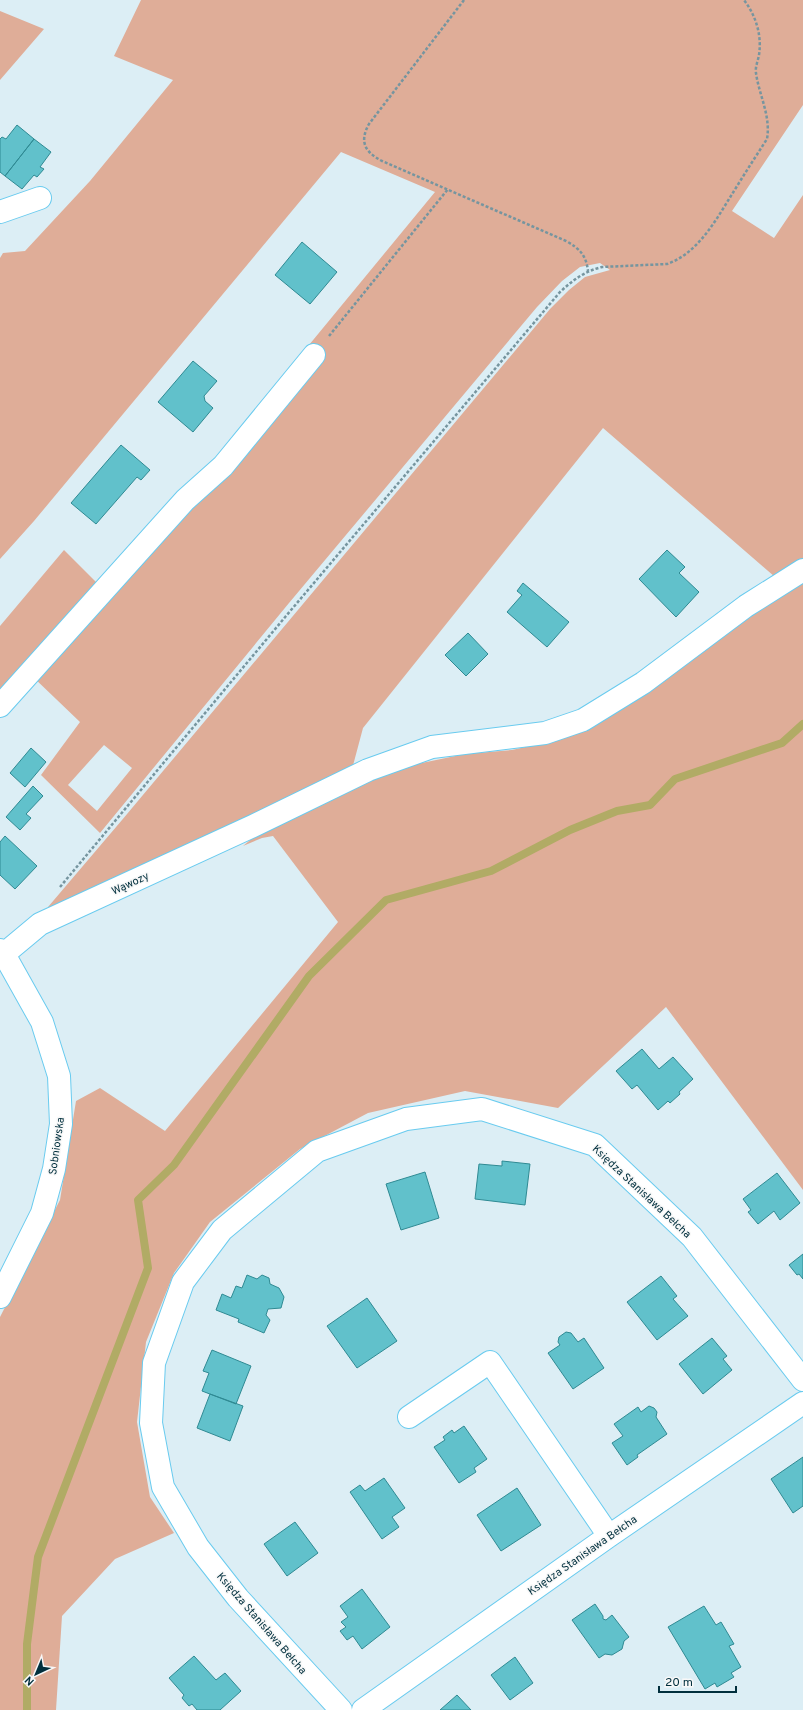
<svg xmlns="http://www.w3.org/2000/svg" width="803" height="1710" font-family="Overpass,sans-serif">
	<rect width="100%" height="100%" fill="#dceef5"/>
	<path fill="#dfad98" fill-rule="evenodd" d="M 141,0 L 803,0 L 803,105 L 732,211 L 774,238 L 803,195 L 803,1190 L 666,1007 L 558,1108 L 465,1091 L 368,1113 L 300,1149 L 210,1222 L 174,1273 L 146,1342 L 137,1422 L 150,1497 L 174,1533 L 115,1559 L 62,1616 L 56,1710 L 0,1710 L 0,1317 L 60,1200 L 76,1101 L 100,1088 L 165,1131 L 338,922 L 273,836 L 262,838 L 243,846 L 255,836 L 384,773 L 417,764 L 465,754 L 512,750 L 543,743 L 782,583 L 603,428 L 363,728 L 351,773 L 60,909 L 48,907 L 122,820 L 550,309 L 569,290 L 585,277 L 610,270 L 600,263 L 580,267 L 562,281 L 537,307 L 289,603 L 100,833 L 41,775 L 80,722 L 32,676 L 53,656 L 435,192 L 341,152 L 34,521 L 0,559 L 0,258 L 3,253 L 25,251 L 90,181 L 173,80 L 114,56 ZM 104,745 L 132,768 L 97,811 L 68,785 Z
		M 0,11 L 44,29 L 0,80 Z
		M 64,550 L 97,583 L 0,695 L 0,626 Z"/>
	<g fill="none" stroke-linecap="round" stroke-linejoin="round">
		<path stroke="#b1ab65" stroke-width="8" d="M 27,1710 L 27,1644 L 38,1557 L 148,1268 L 138,1200 L 174,1165 L 309,976 L 386,900 L 491,871 L 570,830 L 617,811 L 650,805 L 675,779 L 782,743 L 803,724"/>
	</g>
	<path fill="#61c1cb" stroke="#2f8a93" d="M 17,125 L 34,139 L 5,176 L 0,172 L 0,139 L 2,137 L 6,139 Z
		M 34,139 L 51,152 L 40,167 L 44,169 L 37,177 L 34,175 L 22,189 L 5,176 Z
		M 302,242 L 337,272 L 310,304 L 275,275 Z
		M 193,361 L 217,381 L 204,396 L 205,401 L 213,408 L 193,432 L 158,402 Z
		M 121,445 L 150,470 L 141,480 L 137,477 L 96,524 L 71,503 Z
		M 667,550 L 685,567 L 679,573 L 699,592 L 676,617 L 639,579 Z
		M 523,583 L 569,622 L 547,647 L 507,612 L 522,595 L 517,591 Z
		M 468,633 L 488,654 L 466,676 L 445,655 Z
		M 31,748 L 46,762 L 25,787 L 10,773 Z
		M 33,786 L 43,796 L 26,814 L 31,818 L 20,830 L 6,817 Z
		M 5,836 L 37,866 L 15,889 L 0,875 L 0,842 Z
		M 642,1049 L 659,1069 L 673,1057 L 693,1079 L 679,1092 L 680,1094 L 670,1103 L 668,1101 L 658,1110 L 637,1085 L 632,1089 L 616,1071 Z
		M 502,1161 L 530,1164 L 525,1205 L 475,1199 L 479,1164 L 502,1166 Z
		M 425,1172 L 439,1218 L 401,1230 L 386,1184 Z
		M 777,1173 L 800,1203 L 780,1220 L 774,1211 L 758,1224 L 748,1212 L 751,1210 L 743,1199 Z
		M 803,1254 L 803,1279 L 799,1274 L 797,1275 L 789,1265 Z
		M 247,1275 L 257,1279 L 262,1275 L 269,1278 L 270,1284 L 279,1288 L 284,1297 L 281,1308 L 268,1309 L 266,1315 L 270,1320 L 264,1333 L 238,1322 L 239,1319 L 216,1310 L 222,1294 L 231,1298 L 236,1286 L 242,1288 Z
		M 661,1276 L 677,1296 L 673,1299 L 688,1316 L 657,1340 L 627,1302 Z
		M 367,1298 L 397,1341 L 357,1368 L 327,1326 Z
		M 566,1332 L 571,1333 L 578,1342 L 584,1338 L 604,1368 L 573,1389 L 548,1353 L 560,1345 L 558,1342 L 559,1337 Z
		M 712,1338 L 727,1356 L 723,1359 L 732,1370 L 703,1394 L 679,1364 Z
		M 212,1350 L 251,1366 L 236,1404 L 202,1391 L 209,1373 L 203,1371 Z
		M 210,1394 L 243,1406 L 230,1441 L 197,1428 Z
		M 649,1406 L 654,1408 L 657,1412 L 656,1417 L 667,1434 L 637,1455 L 638,1457 L 627,1465 L 612,1443 L 623,1436 L 614,1424 L 638,1407 L 641,1412 Z
		M 464,1426 L 487,1459 L 474,1468 L 476,1472 L 459,1483 L 434,1447 L 445,1440 L 443,1437 L 452,1430 L 454,1433 Z
		M 803,1457 L 803,1506 L 793,1513 L 771,1479 Z
		M 384,1478 L 405,1508 L 392,1517 L 399,1527 L 382,1539 L 350,1492 L 360,1485 L 365,1491 Z
		M 517,1488 L 541,1525 L 501,1551 L 477,1515 Z
		M 295,1522 L 318,1553 L 287,1576 L 264,1544 Z
		M 362,1589 L 390,1627 L 362,1649 L 353,1636 L 347,1640 L 340,1631 L 346,1627 L 341,1622 L 348,1617 L 340,1606 Z
		M 595,1604 L 603,1616 L 603,1619 L 606,1620 L 612,1615 L 629,1637 L 624,1641 L 622,1649 L 612,1655 L 605,1654 L 599,1658 L 572,1620 Z
		M 704,1606 L 716,1625 L 721,1622 L 734,1644 L 729,1646 L 741,1667 L 731,1673 L 734,1677 L 717,1687 L 715,1683 L 705,1689 L 668,1627 Z
		M 194,1656 L 216,1680 L 225,1673 L 241,1691 L 220,1710 L 197,1710 L 192,1704 L 189,1706 L 182,1698 L 184,1695 L 169,1678 Z
		M 515,1657 L 533,1683 L 510,1700 L 491,1675 Z
		M 457,1695 L 471,1710 L 440,1710 Z"/>
	<g fill="none" stroke-linecap="round" stroke-linejoin="round">
		<g stroke="#69cbef" stroke-width="24">
			<path id="minor" d="M 0,212 L 40,198
				M 0,706 L 185,500 L 223,466 L 314,355
				M 0,950 L 4,954 L 42,1022 L 59,1076 L 61,1124 L 54,1169 L 42,1213 L 0,1297
				M 4,954 L 40,924 L 253,826 L 368,770 L 432,747 L 545,733 L 583,720 L 643,683 L 746,606 L 803,570
				M 409,1417 L 490,1362 L 609,1536
				M 341,1710 L 238,1598 L 198,1547 L 163,1487 L 151,1423 L 154,1363 L 183,1282 L 222,1230 L 317,1151 L 406,1119 L 482,1109 L 595,1145 L 692,1237 L 803,1380
				M 363,1710 L 609,1536 L 803,1403"/>
		</g>
		<path stroke="#76959f" stroke-width="2.5" stroke-dasharray="3 2" stroke-linecap="butt" d="M 464,0 L 369,124 C 359,142 365,152 382,161 L 566,241 C 580,249 586,255 588,271
			M 329,336 L 448,189
			M 60,887 L 286,616 L 560,292 C 573,280 585,271 602,267 L 667,264 C 699,253 717,218 734,191 C 745,173 756,156 767,139 C 771,116 759,95 756,73 C 755,67 758,61 759,55 C 762,35 756,16 744,0"/>
		<use href="#minor" stroke="#fff" stroke-width="22"/>
	</g>
	<g text-anchor="middle" stroke-width="3" stroke-linejoin="round" paint-order="stroke">
		<g font-size="11" fill="#012f3d" stroke="#f8f8f8">
			<text transform="translate(130 883) rotate(-25)" y="4">Wąwozy</text>
			<text transform="translate(56 1146) rotate(-82)" y="4">Sobniowska</text>
			<text transform="translate(642 1191) rotate(43)" y="4">Księdza Stanisława Bełcha</text>
			<text transform="translate(582 1555) rotate(-35)" y="4">Księdza Stanisława Bełcha</text>
			<text transform="translate(262 1623) rotate(49)" y="4">Księdza Stanisława Bełcha</text>
		</g>
	</g>
	<g transform="translate(36 1674) rotate(224)" stroke="#f8f8f8" stroke-width="3" paint-order="stroke">
	<path d="M0-3L7 15L0 10L-7 15Z" fill="#012f3d"/>
	<text y="-6" font-size="11" font-weight="bold" text-anchor="middle" fill="#012f3d">N</text>
	</g>
	<path d="M659 1686v6h77v-6" fill="none" stroke="#012f3d" stroke-width="2"/>
	<text x="665" y="1686" font-size="12" fill="#012f3d" stroke="#f8f8f8" stroke-width="3" paint-order="stroke">20 m</text>
</svg>
